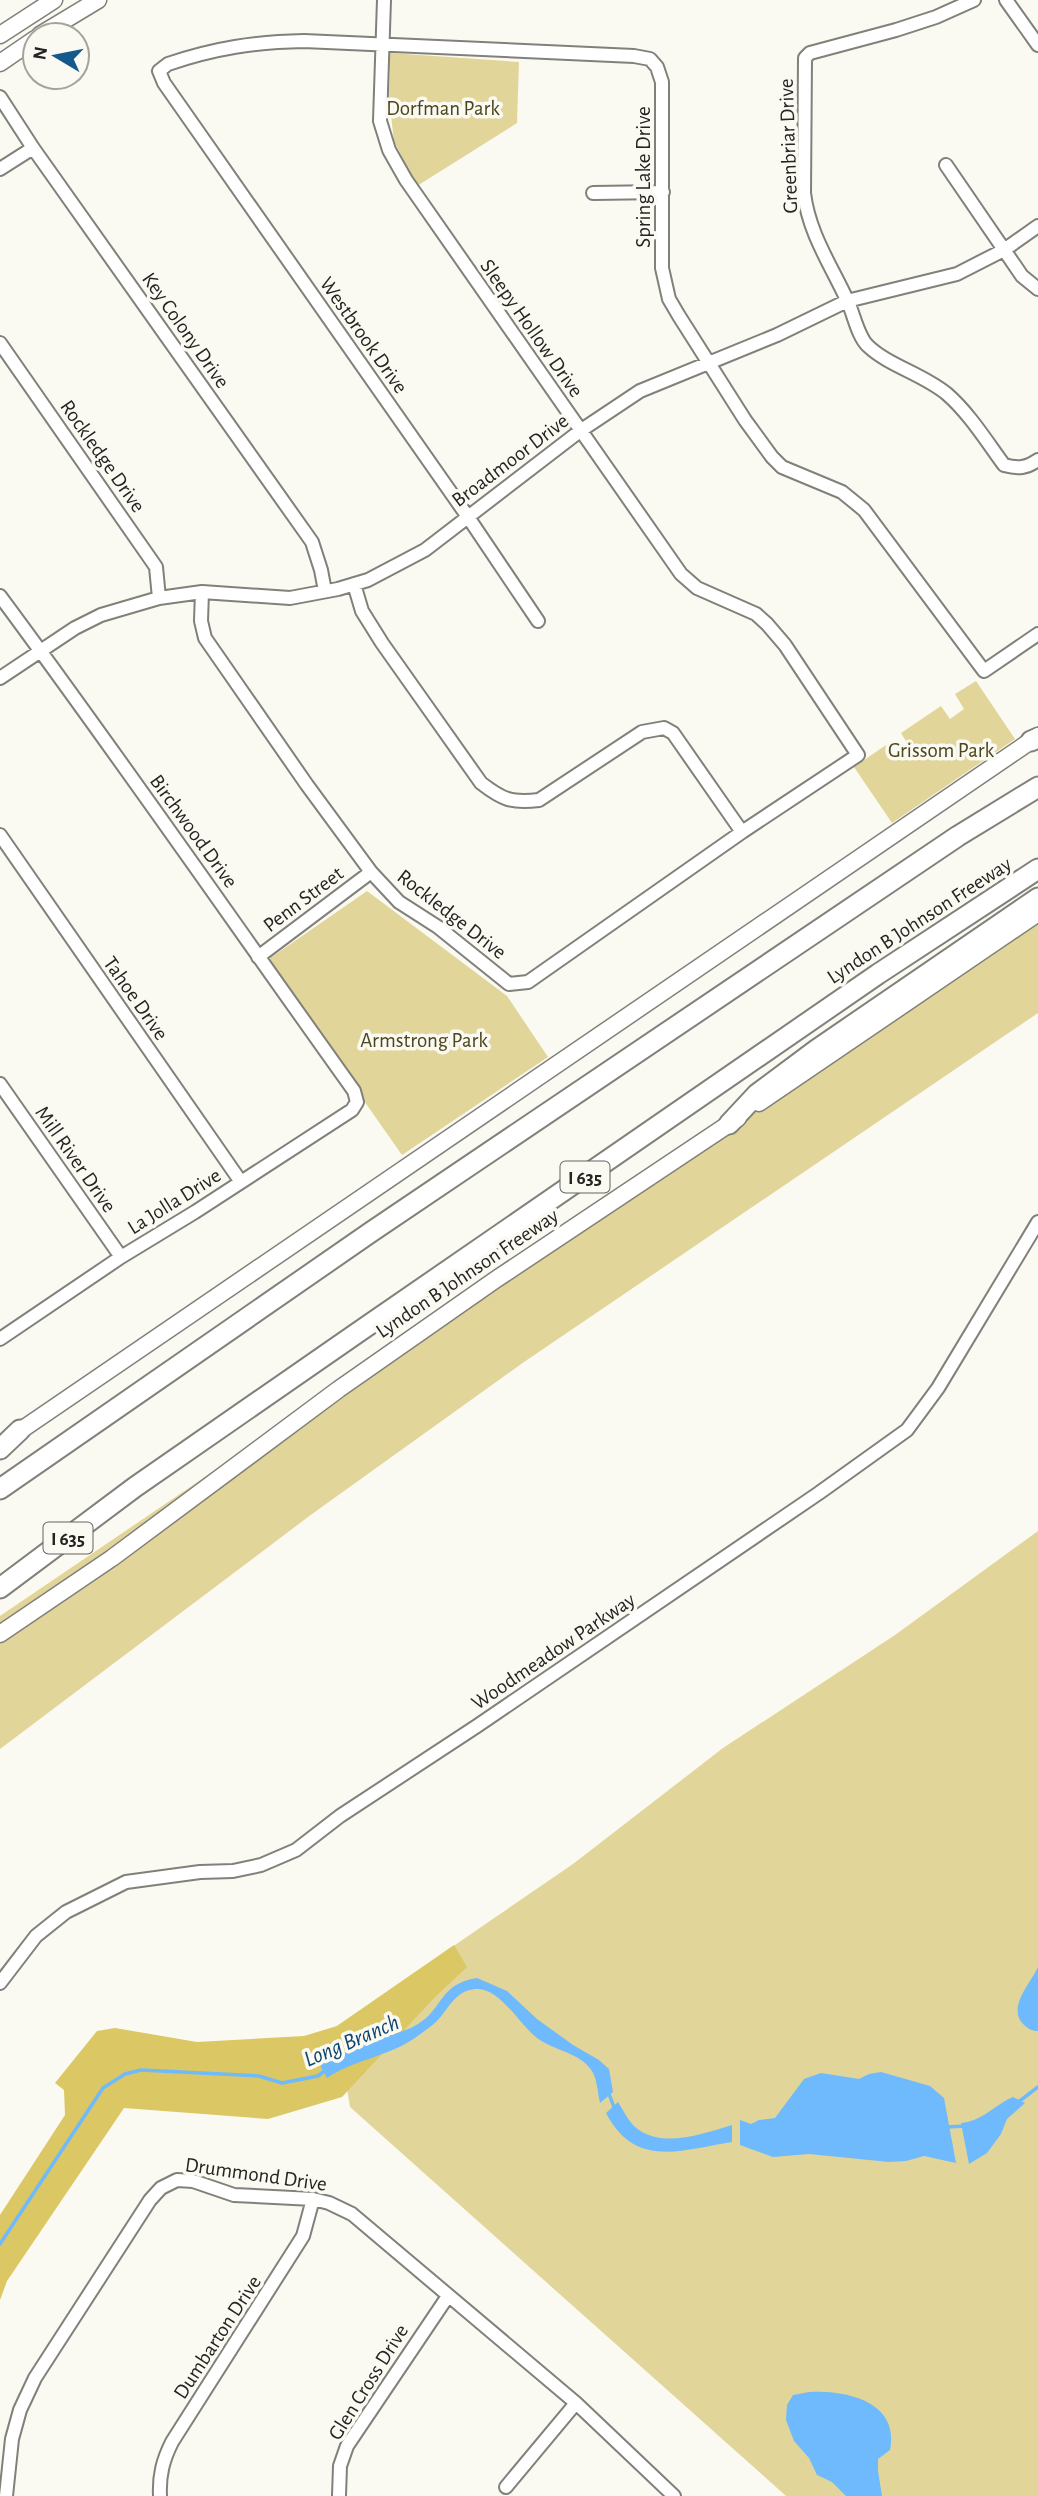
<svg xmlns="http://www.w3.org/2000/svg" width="1038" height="2496" font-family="'Alegreya Sans',sans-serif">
	<rect width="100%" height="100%" fill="#faf9f2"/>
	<path fill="#e2d59a" d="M 390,53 L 519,62 L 517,123 L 417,186 L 394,141 L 389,98 Z
		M 976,681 L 1015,739 L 892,823 L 854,767 L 886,745 L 894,756 L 909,746 L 901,733 L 941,706 L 950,719 L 964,709 L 955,694 Z
		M 367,891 L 507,996 L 548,1057 L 402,1155 L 266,961 Z
		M 1038,912 L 1038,1013 L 524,1362 L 312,1514 L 0,1749 L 0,1616 Z
		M 1038,1531 L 1038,2496 L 786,2496 L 350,2107 L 337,2026 L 573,1864 L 723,1748 L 895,1635 Z"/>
	<path fill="#dbc763" d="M 454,1945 L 467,1967 L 434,1998 L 342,2097 L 268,2119 L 124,2108 L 7,2281 L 0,2300 L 0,2215 L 65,2115 L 64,2090 L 55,2083 L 97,2031 L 115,2028 L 197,2042 L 304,2036 L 337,2026 Z"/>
	<path fill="#6ebafc" d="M 1038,1967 L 1038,2031 C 1031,2031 1029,2029 1023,2024 C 1007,2007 1031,1983 1038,1967 Z
		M 477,1978 L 507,1991 L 537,2019 L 573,2045 L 599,2060 L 609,2069 L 613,2092 L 600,2103 C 598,2094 597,2079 592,2071 C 580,2052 554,2051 537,2038 C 520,2025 499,1987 476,1989 C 455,1990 449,2009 436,2022 C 431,2026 425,2031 419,2035 C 392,2056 355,2059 327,2078 L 320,2065 C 339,2053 360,2045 381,2038 C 393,2034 407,2031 418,2024 C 443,2009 439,1984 477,1978 Z
		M 881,2072 L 930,2086 L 944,2098 L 956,2163 L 924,2156 L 906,2161 L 889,2162 L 809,2154 L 773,2157 L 740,2145 L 740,2120 L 751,2124 L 759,2120 L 775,2118 L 804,2079 L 821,2073 L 859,2079 L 869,2074 Z
		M 1013,2097 L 1025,2103 L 1007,2119 L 1001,2134 L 987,2153 L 969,2164 L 961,2123 C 983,2121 994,2105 1013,2097 Z
		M 618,2102 C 623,2110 628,2120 634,2126 C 660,2150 702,2134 732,2125 L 732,2142 C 681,2150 635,2169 606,2113 Z
		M 809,2392 C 845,2390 900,2401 890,2450 L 878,2459 L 878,2471 L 882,2496 L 846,2496 L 832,2482 L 817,2475 L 809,2458 L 794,2441 L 786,2420 L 787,2405 L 793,2395 Z"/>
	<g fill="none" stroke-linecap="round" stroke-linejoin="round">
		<path stroke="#6ebafc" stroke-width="3.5" d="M 608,2091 L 615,2110
			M 1017,2103 L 1038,2087
			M 946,2127 L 966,2126
			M 0,2244 L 103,2088 L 125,2074 L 141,2070 L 259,2076 L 282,2083 L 318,2076 L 327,2069"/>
		<g stroke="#81807a" stroke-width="16">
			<path id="minor" d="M 974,0 L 936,17 L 896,30 L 810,53 L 805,58 L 804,193 C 809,234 831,265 848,302 C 854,315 858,337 868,346 C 889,366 923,374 947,394 C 969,413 987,442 1004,465 C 1019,469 1026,468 1038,460
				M 1006,0 L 1038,45
				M 0,97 L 33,148 L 312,542 L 321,570 L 325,591
				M 946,165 L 1022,276 L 1038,289
				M 0,169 L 33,148
				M 593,193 L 663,192
				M 0,343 L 156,567 L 159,598
				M 354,584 L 362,611 L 382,643 L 481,783 C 503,800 511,803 539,800 L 642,732 L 664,728 L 673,733 L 742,832
				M 202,592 L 201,621 L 205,638 L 307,785 L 371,872 L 399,902 L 438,927 L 509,984 L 528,982 L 742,832 L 858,755 L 785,645 L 767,624 L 756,614 L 697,588 L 681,574 L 406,180 L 389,150 L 380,121 L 384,0
				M 0,596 C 121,759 236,926 354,1091 L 357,1102 L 352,1110 L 195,1212 L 121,1257 L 0,1339
				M 538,621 L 468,517 L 164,83 L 159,71 L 168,64 C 215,48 255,42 304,41 L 634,56 L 650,59 L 657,67 L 662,82 L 662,268 L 669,299 L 679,316 L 745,420 L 772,457 L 782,467 L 842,492 L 864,510 L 984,671 L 1038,634
				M 0,678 L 75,628 L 101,615 L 159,598 L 202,592 L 290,598 L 338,589 L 368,580 L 425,550 L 580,431 L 640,391 L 777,335 L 847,301 L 957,274 L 1004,250 L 1038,226
				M 0,835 L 241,1182
				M 258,957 L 371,872
				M 0,1084 L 121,1257
				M 0,1983 L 36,1936 L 66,1912 L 126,1882 L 200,1872 L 233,1871 L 261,1865 L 296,1850 L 340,1816 L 477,1726 L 819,1493 L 907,1430 L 938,1388 L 1038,1222
				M 506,2487 L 576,2403
				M 6,2496 L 12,2439 L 20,2410 L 35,2378 L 150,2200 L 161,2188 L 177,2180 L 193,2181 L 234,2195 L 313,2199 L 329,2203 L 352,2214 L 576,2403 L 674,2496
				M 160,2496 C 159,2475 163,2460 172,2442 L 303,2236 L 313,2199
				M 339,2496 L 340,2466 L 347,2446 L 448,2296"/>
		</g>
		<g stroke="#81807a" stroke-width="19">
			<path id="major" d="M 0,35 L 54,0
				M 40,35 L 98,0
				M 0,63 L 35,39
				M 759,1103 L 1038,913
				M 11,1437 L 1038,736
				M 0,1634 L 112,1558 L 339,1389 L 495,1280 L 738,1118"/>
		</g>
		<g stroke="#81807a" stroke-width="23">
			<path id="highway" d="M 1031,741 L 1038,738
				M 729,1124 L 757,1094 L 816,1050 L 1038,898
				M 0,1449 L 20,1430
				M 0,1489 L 371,1232 L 958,836 L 1038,787
				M 0,1588 L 135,1487 L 360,1331 L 878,974 L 1038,869"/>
		</g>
		<use href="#minor" stroke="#fff" stroke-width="12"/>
		<use href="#major" stroke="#fff" stroke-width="16"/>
		<use href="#highway" stroke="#fff" stroke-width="19"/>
	</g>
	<g text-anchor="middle" stroke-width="7" stroke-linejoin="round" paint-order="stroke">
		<g fill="#faf9f2" stroke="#646460" stroke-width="2">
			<rect x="560.5" y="1161.5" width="49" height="31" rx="5"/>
			<rect x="43.5" y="1522.5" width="49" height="31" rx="5"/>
		</g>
		<g font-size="19" font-weight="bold" fill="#242421">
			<text x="585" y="1184">I 635</text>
			<text x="68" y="1545">I 635</text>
		</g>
		<g font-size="21" fill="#4d451b" stroke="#faf9f2">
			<text x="443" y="115">Dorfman Park</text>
			<text x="941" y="757">Grissom Park</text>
			<text x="424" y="1047">Armstrong Park</text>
		</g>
		<g font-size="21" fill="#242421" stroke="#faf9f2">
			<text transform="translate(788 146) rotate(-92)" y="7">Greenbriar Drive</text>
			<text transform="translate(643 177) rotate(-90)" y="7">Spring Lake Drive</text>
			<text transform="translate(532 328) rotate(55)" y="7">Sleepy Hollow Drive</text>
			<text transform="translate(186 330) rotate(55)" y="7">Key Colony Drive</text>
			<text transform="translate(364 335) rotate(55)" y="7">Westbrook Drive</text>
			<text transform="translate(103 456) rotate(55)" y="7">Rockledge Drive</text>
			<text transform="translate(510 460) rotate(-37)" y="7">Broadmoor Drive</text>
			<text transform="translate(194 831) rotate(54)" y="7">Birchwood Drive</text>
			<text transform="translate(303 899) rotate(-37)" y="7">Penn Street</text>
			<text transform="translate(452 914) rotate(38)" y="7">Rockledge Drive</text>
			<text transform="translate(919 920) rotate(-33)" y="7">Lyndon B Johnson Freeway</text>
			<text transform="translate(136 998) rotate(55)" y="7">Tahoe Drive</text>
			<text transform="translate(76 1159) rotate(55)" y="7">Mill River Drive</text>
			<text transform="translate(174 1201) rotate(-32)" y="7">La Jolla Drive</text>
			<text transform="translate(467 1273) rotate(-34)" y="7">Lyndon B Johnson Freeway</text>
			<text transform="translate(553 1651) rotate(-34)" y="7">Woodmeadow Parkway</text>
			<text transform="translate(256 2174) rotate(8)" y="7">Drummond Drive</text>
			<text transform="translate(217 2337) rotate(-57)" y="7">Dumbarton Drive</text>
			<text transform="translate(368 2382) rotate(-58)" y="7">Glen Cross Drive</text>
		</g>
		<g font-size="23" font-style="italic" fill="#0c456f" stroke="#faf9f2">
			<text transform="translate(351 2040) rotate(-23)" y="8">Long Branch</text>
		</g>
	</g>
	<g transform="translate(56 56) rotate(280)"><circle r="33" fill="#faf9f2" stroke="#a4a49e" stroke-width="2"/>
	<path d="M0-5L12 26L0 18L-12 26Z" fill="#13598d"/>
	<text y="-10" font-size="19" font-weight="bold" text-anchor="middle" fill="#242421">N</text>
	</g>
</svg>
